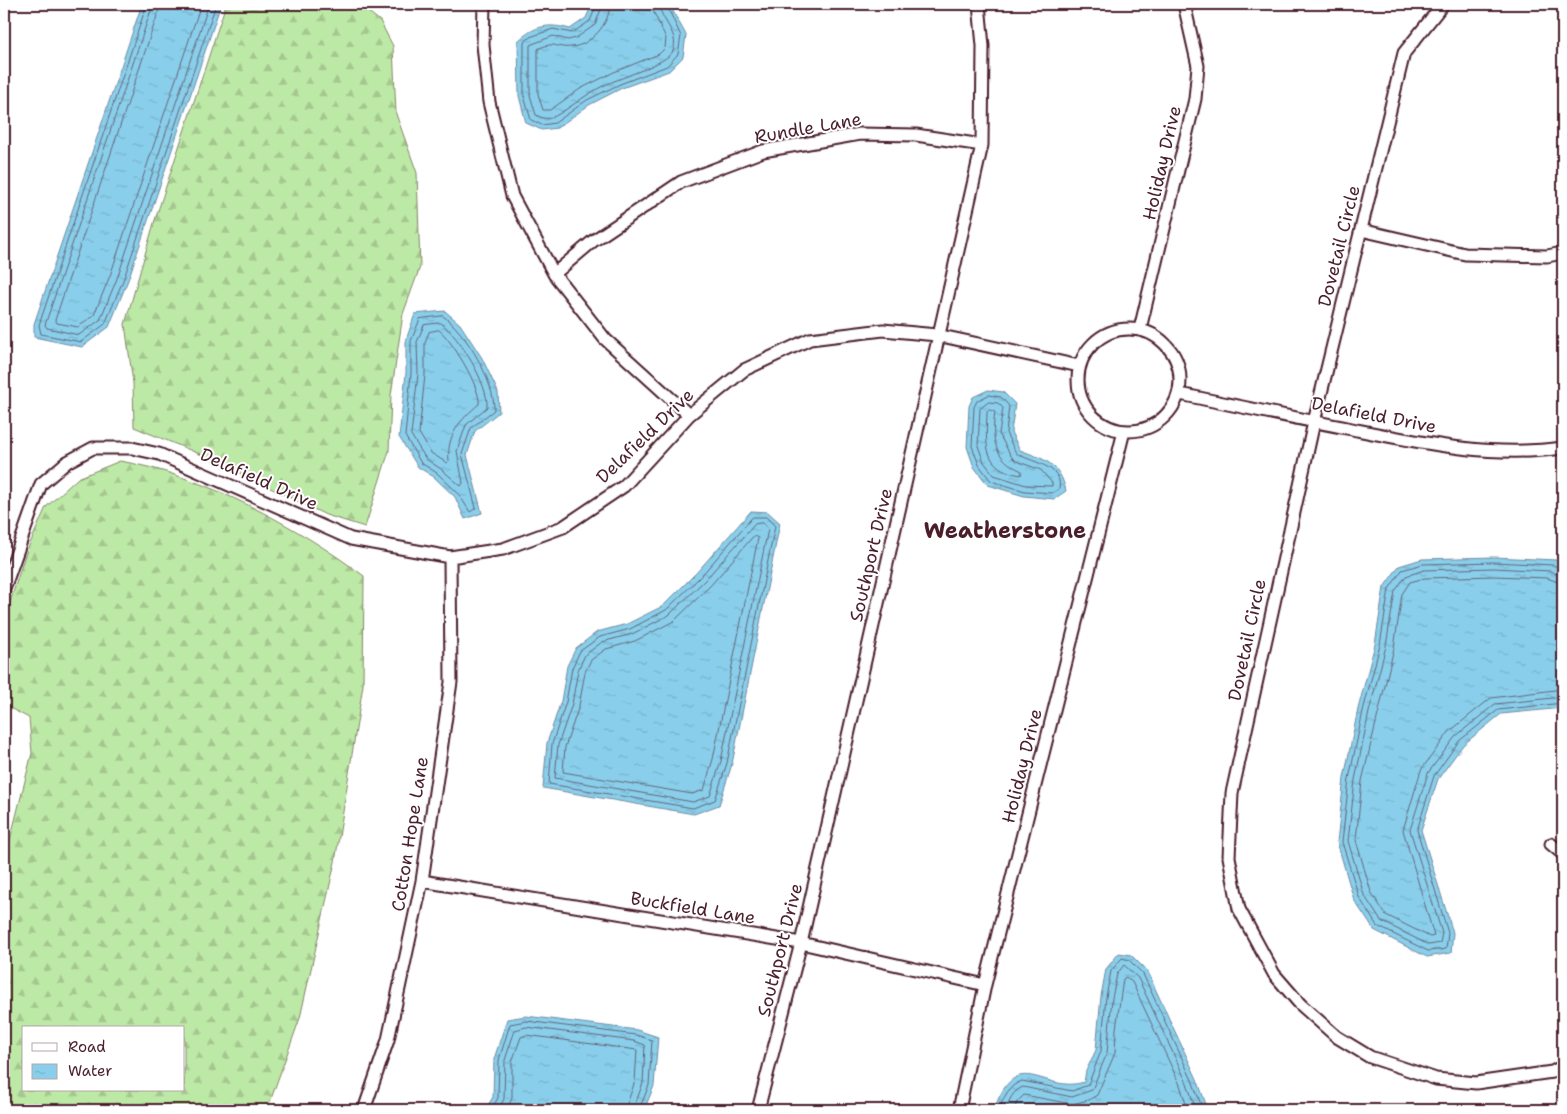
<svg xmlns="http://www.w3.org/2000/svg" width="1567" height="1114" font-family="'Shantell Sans',sans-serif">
	<defs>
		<pattern id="forest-firs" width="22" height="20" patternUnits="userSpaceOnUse" patternTransform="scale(1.25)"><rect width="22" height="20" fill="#bde9a6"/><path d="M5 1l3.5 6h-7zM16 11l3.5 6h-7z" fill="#a4c78f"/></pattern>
		<pattern id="water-ripples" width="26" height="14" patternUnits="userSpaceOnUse" patternTransform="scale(1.25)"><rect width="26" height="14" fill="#89cfeb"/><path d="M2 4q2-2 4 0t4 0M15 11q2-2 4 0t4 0" fill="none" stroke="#78b1ca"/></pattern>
	</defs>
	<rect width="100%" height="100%" fill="#fff"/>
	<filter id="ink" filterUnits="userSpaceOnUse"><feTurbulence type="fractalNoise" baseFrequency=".02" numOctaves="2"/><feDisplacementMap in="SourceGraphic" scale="10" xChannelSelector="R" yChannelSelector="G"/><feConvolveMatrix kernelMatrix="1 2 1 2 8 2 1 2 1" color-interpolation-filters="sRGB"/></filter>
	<g filter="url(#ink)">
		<path fill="url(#forest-firs)" stroke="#848468" fill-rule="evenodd" d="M 226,4 L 331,4 L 361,6 L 380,21 L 393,46 L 396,114 L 417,173 L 420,267 L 403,314 L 391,395 L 389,451 L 365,527 L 326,515 L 202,455 L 134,427 L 133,383 L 125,324 L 154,223 Z
			M 120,461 C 203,475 297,526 364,576 L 363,685 L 335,862 L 300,1018 L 267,1110 L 4,1110 L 4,864 L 32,753 L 29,718 L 4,705 L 4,621 L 25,555 L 46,507 L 78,478 ZM 24,1028 L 184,1028 L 184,1090 L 24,1090 Z"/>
		<path fill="url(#water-ripples)" stroke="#70899e" d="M 142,4 L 221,4 L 128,280 L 109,327 L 82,347 L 34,337 L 34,324 Z
			M 592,4 L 669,4 L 686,35 L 683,57 L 669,71 L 622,88 L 589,105 L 557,128 L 542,130 L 526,123 L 519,96 L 518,41 C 535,25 549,23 570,29 L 586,18 Z
			M 445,311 L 460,324 L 482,358 L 498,392 L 499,412 L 475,431 L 467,455 L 482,513 L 465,519 L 455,497 L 434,477 L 418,467 L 399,437 L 406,373 L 406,340 L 415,314 Z
			M 988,390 L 1003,392 L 1015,404 L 1011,432 L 1020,450 C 1044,459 1060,463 1066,491 L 1054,499 L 1024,496 L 988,485 L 974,467 L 967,447 L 969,406 L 973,397 Z
			M 751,511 L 768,512 L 780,523 L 732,764 L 719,805 L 694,814 L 543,788 L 547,743 L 561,701 L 567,666 L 576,648 L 597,632 L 627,624 L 663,606 L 697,572 Z
			M 1494,557 L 1556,560 L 1563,567 L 1563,708 L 1501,714 L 1463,745 L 1438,779 L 1421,830 L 1453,933 L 1451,953 L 1427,957 L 1374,930 L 1354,900 L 1337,842 L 1344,778 L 1358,709 L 1375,644 L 1384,587 L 1399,566 L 1422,559 Z
			M 1119,953 L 1131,955 L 1147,971 L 1197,1079 L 1208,1110 L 994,1110 C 1017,1044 1044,1095 1084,1082 L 1086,1071 L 1096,1050 L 1101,996 L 1106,969 Z
			M 526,1016 L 637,1030 L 658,1037 L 654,1086 L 644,1110 L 485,1110 L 493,1097 L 494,1059 L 507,1019 Z"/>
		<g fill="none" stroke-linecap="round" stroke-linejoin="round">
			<path stroke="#636578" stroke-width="1" d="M 147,4 L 39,325 L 41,334 L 81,342 L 105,324 L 124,278 L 216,4
				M 153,4 L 45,325 L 47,328 L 79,335 L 100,320 L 118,276 L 209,4
				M 161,4 L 55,320 L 57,323 L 78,327 L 94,315 L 111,273 L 201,4
				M 597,4 L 590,21 L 572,33 L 553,29 L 530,37 L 524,43 L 524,96 L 531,120 L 542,125 L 555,123 L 587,100 L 620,84 L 667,66 L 678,54 L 681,36 L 666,4
				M 603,4 L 595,25 L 576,38 L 568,40 L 553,36 L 530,45 L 530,95 L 536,115 C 542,118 545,119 551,118 C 562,114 586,94 601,87 C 615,79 667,64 673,51 C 680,33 660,20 659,4
				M 610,4 C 610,23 591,46 571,47 C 556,49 555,40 538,49 L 538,94 L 543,110 L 550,110 L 580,89 L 614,72 L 659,54 L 665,48 L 666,38 L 654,13 L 652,4
				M 443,316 C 466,332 495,382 494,410 L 471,428 L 462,454 L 476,508 L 470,512 L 458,493 L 437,473 L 421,463 L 405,436 L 411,374 L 411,341 L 420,319 Z
				M 441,323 C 459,336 489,385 487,407 L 466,425 L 457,451 L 463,483 L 461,486 L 441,469 L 426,459 L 411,435 L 418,374 L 417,342 L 424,325 Z
				M 439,330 C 452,340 481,388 479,404 C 461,419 446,435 449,461 L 447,463 L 431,453 L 419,433 L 425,375 L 425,343 L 429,332 Z
				M 989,395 L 1001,397 L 1009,406 L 1006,433 L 1016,453 C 1029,462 1064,465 1059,489 L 1052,493 L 1025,491 L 991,481 L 979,465 L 972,446 L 974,407 L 977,401 Z
				M 989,402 L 998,403 L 1003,408 L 999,434 L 1011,456 L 1016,461 L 1041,470 L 1052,483 L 1052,486 L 1026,485 L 994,475 L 984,462 L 978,446 L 980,409 Z
				M 990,410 L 995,412 C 991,439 994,459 1022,471 L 1021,475 C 982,469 986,444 987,412 Z
				M 753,517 L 766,517 L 775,526 L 727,763 L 715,800 L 693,808 L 549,784 L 552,744 L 566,702 L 572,668 L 580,651 L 600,637 L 630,629 L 666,610 L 701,576 Z
				M 763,523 L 768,529 L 721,761 L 710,796 L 693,802 L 555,778 L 558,745 L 572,704 L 578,670 L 585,655 L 602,642 L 632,634 L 669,615 L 705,580 L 755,524 Z
				M 754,536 L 758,538 L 713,759 L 704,790 L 692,794 L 563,772 L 565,747 L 579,706 L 585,672 L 591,660 L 606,649 L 635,641 L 674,621 L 711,585 Z
				M 1563,570 L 1553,565 L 1494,562 L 1423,564 L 1402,570 L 1389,589 L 1380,645 L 1363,711 L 1349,779 L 1342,842 L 1359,897 L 1377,926 L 1428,951 L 1446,949 L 1448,933 L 1417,830 L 1434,776 L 1459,741 L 1498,710 L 1563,703
				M 1563,577 L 1550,571 L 1494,568 L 1424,570 L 1406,576 L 1395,591 L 1386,646 L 1369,712 L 1355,780 L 1348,841 L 1364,895 L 1381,921 L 1429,945 L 1440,943 L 1442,933 L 1410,830 L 1428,773 L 1455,737 L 1495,704 L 1563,697
				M 1563,584 L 1547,578 L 1494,576 L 1425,578 L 1410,582 L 1402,594 L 1394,648 L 1362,781 L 1356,840 L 1371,892 L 1386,915 L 1430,937 L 1434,936 L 1403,830 L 1421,770 L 1449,732 L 1491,698 L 1563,689
				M 491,1110 L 498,1098 L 499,1060 L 510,1024 L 526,1021 L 636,1035 L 652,1040 L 649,1085 L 639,1110
				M 498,1110 L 504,1099 L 505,1060 L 515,1030 L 526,1027 L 634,1041 L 645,1045 L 643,1083 L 633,1110
				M 507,1110 L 512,1098 L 512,1062 L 521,1037 L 526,1035 L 637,1050 L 635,1081 L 625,1110
				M 999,1110 C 1004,1097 1008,1086 1022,1081 L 1072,1091 L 1088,1085 L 1101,1051 L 1106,997 L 1111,971 L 1122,958 L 1129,960 L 1143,974 L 1192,1080 L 1203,1110
				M 1006,1110 C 1009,1101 1012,1091 1023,1087 L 1072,1097 L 1092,1090 L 1107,1053 L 1112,998 L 1117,974 L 1124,965 L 1138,978 L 1187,1083 L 1196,1110
				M 1014,1110 L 1017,1102 L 1024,1095 L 1072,1104 L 1089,1100 L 1097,1095 L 1115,1053 L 1116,1029 L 1123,979 L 1126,977 L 1132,982 L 1180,1085 L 1188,1110"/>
			<g stroke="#4a1f2b" stroke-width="15">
				<path id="minor" d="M 484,4 L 483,45 L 489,102 L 512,196 L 554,274 L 605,339 L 689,415
					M 1443,4 L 1404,53 L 1314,422 L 1232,793 L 1229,857 L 1239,909 L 1274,974 L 1300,1004 L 1337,1037 L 1370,1057 L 1436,1079 L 1476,1083 L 1552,1072 L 1563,1066
					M 1361,230 L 1465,254 L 1547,256 L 1563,253
					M 554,274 L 593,241 L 681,182 L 763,151 L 860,134 L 916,135 L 982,145
					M1078 380a51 51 0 1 1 102 0a51 51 0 1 1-102 0Z
					M 1140,329 L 1195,99 L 1198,66 L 1184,4
					M 1180,394 C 1237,406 1294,418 1352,429 C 1422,443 1492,458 1563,448
					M 4,589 L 41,484 L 67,462 L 93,448 L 132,448 L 159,454 L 351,539 L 450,557 L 503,549 L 563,527 L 624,486 L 689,415 L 744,370 L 810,339 L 883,330 L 937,335 L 1079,366
					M 1551,844 L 1563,854
					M 422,881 L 801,943 L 985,985
					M 364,1110 L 388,1040 L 422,881 L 451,682 L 450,557
					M 758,1110 L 801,943 L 982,145 L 983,46 L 979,4
					M 959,1110 L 985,985 L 1124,431"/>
			</g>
			<use href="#minor" stroke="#fff" stroke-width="11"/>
		</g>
	</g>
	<g text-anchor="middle" stroke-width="4" stroke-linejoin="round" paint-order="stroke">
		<g font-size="18" fill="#4a1f2b" stroke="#fff">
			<text transform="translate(808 128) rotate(-10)" y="6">Rundle Lane</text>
			<text transform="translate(1162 163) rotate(-77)" y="6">Holiday Drive</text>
			<text transform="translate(1339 246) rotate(-76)" y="6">Dovetail Circle</text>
			<text transform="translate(1374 415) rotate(11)" y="6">Delafield Drive</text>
			<text transform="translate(645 436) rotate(-44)" y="6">Delafield Drive</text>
			<text transform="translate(259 479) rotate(24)" y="6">Delafield Drive</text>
			<text transform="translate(871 555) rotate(-77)" y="6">Southport Drive</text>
			<text transform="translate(1247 640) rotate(-78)" y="6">Dovetail Circle</text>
			<text transform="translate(1022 766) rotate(-76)" y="6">Holiday Drive</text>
			<text transform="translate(410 834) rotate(-81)" y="6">Cotton Hope Lane</text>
			<text transform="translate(693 908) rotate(9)" y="6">Buckfield Lane</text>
			<text transform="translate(780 950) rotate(-76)" y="6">Southport Drive</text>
		</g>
		<g font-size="22" font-weight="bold" fill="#4a1f2b" stroke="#fff">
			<text x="1005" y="538">Weatherstone</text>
		</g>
	</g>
	<rect width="1567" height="1114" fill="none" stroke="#fff" stroke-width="20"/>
	<rect x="10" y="10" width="1547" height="1094" fill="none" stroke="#4a1f2b" stroke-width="2" filter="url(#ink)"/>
	<rect x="22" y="1026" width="162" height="65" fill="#ffffff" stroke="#b7a5aa"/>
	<rect x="32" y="1043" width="25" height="8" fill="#ffffff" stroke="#b7a5aa"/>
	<text x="68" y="1052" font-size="15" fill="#4a1f2b">Road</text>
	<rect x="32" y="1064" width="25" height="15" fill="url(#water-ripples)" stroke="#b7a5aa"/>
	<text x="68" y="1076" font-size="15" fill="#4a1f2b">Water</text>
</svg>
